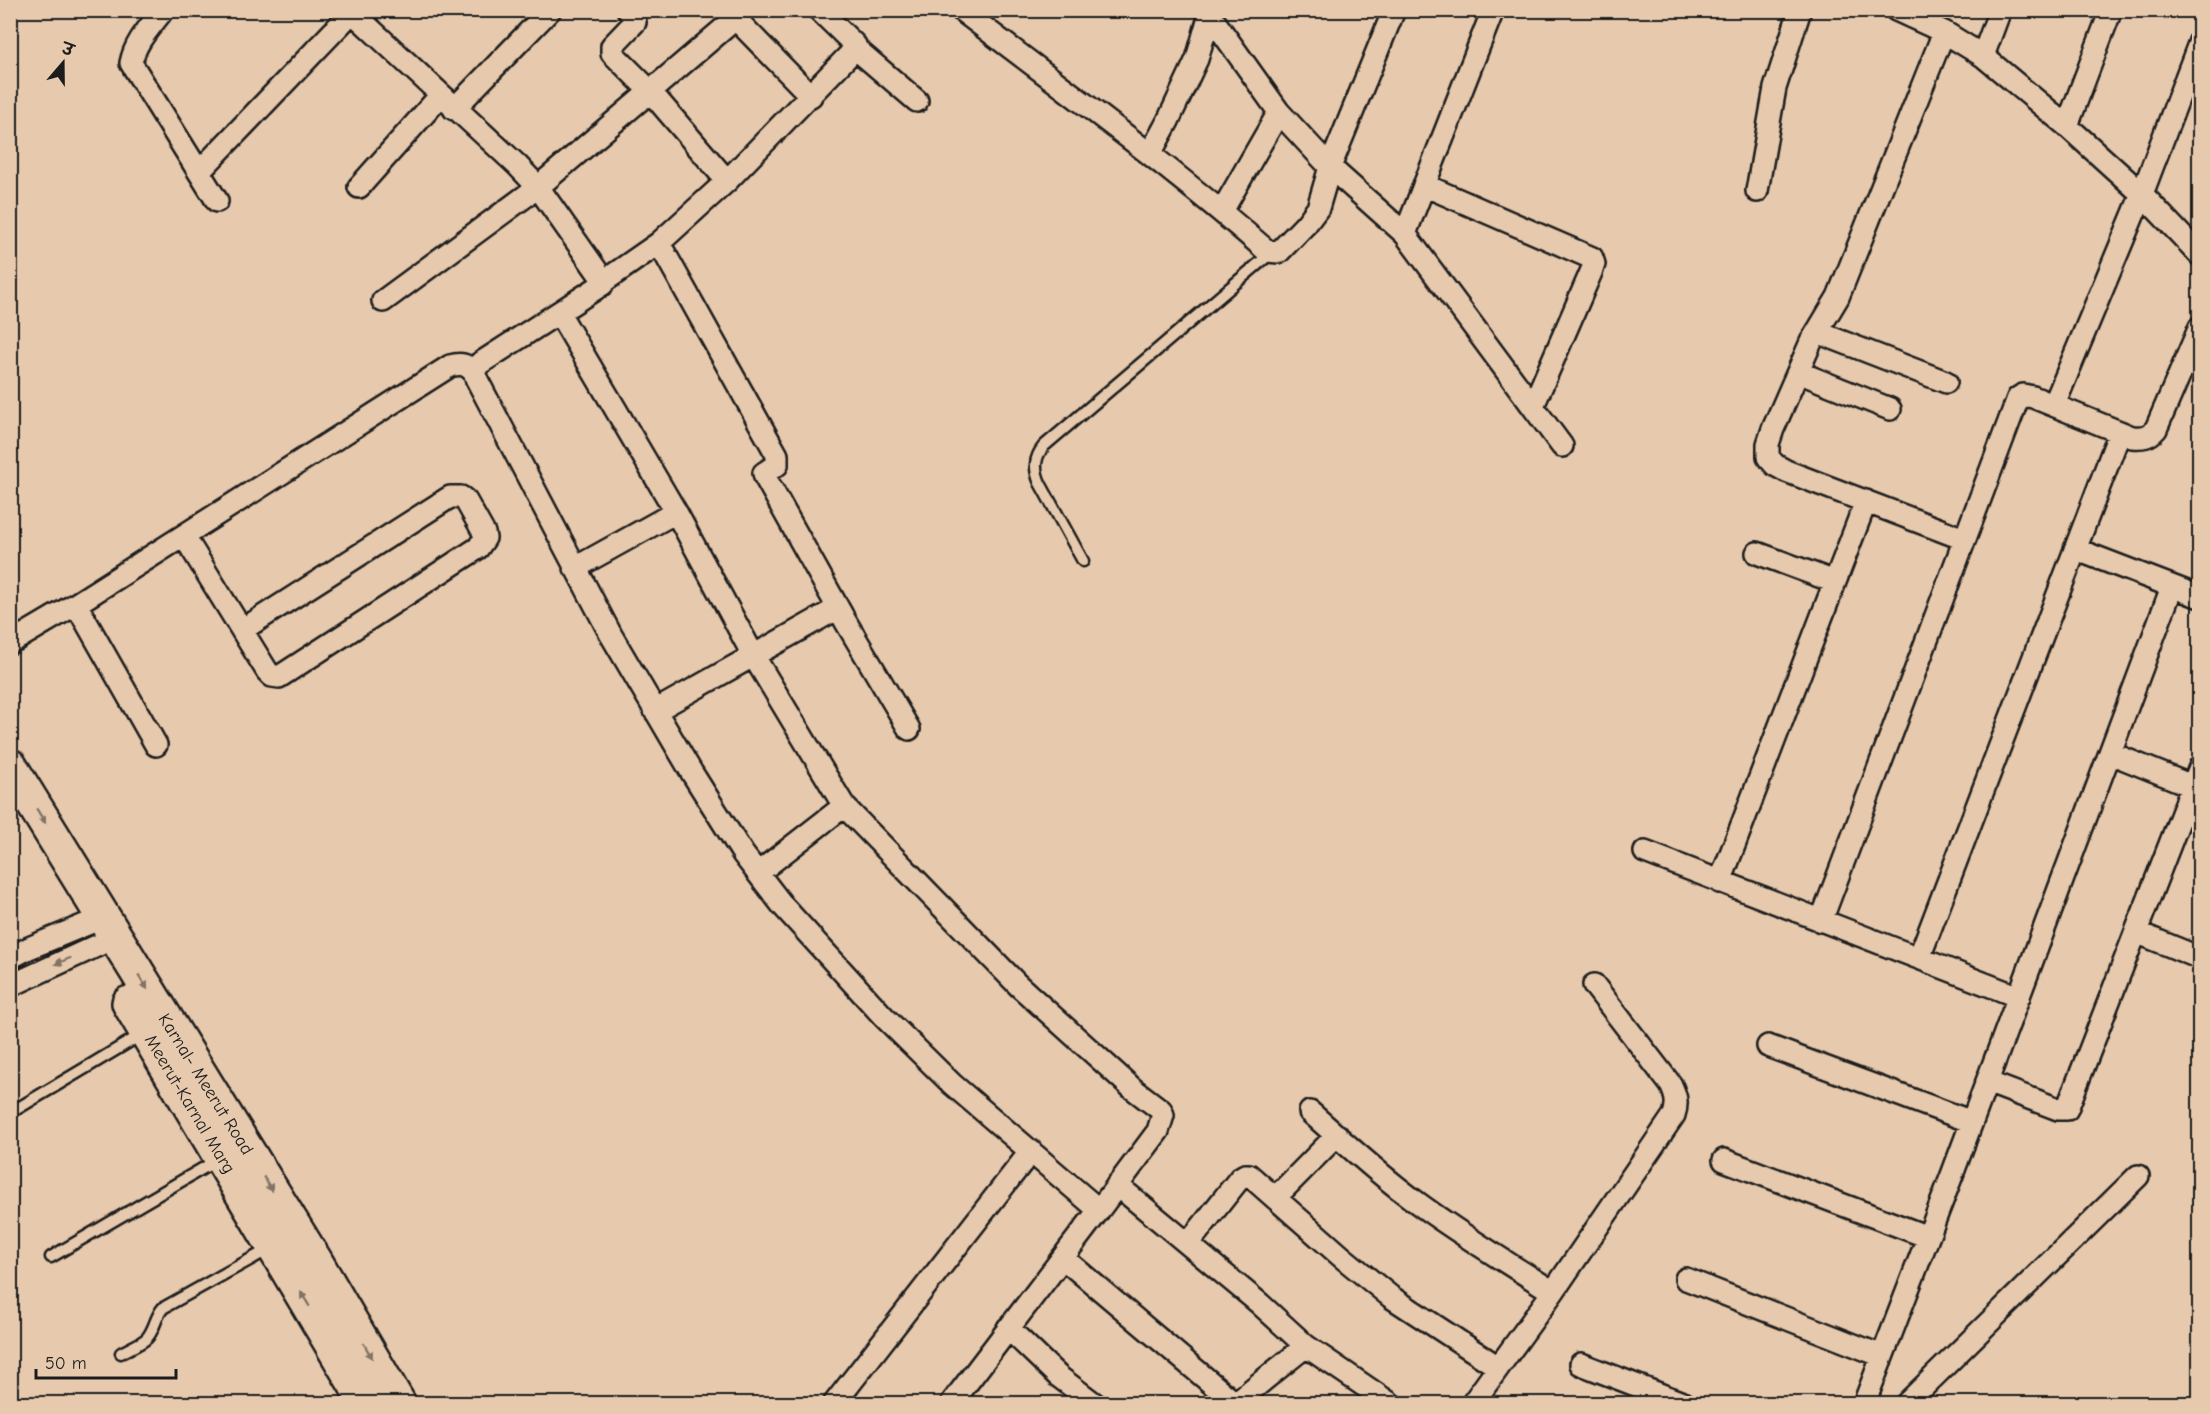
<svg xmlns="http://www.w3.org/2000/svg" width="2210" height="1414" font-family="'Comic Neue','Playpen Sans Deva',sans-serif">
	<rect width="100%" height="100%" fill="#e7caae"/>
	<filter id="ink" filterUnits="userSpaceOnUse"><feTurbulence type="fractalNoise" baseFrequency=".0167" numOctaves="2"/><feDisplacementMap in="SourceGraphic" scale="12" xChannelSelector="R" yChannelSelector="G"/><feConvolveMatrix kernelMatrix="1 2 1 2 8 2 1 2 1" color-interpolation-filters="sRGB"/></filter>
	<g filter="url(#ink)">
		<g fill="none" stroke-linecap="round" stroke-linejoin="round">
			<g stroke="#1c1c1c" stroke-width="15">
				<path id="lane" d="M 1083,561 L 1040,483 C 1034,469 1034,458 1044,446 L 1271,253
					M 10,1113 L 144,1033
					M 51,1257 L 219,1159
					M 121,1353 C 129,1348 141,1344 147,1338 C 155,1329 155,1317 163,1308 L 271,1248"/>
			</g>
			<g stroke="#1c1c1c" stroke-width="26">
				<path id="street" d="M 163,10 C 150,27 135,42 131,63 L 217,201
					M 350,10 L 517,165 L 538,187 L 604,281 L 603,284 L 479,364 L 474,372 L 476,378 L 611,635 L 692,773 L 743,854 L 783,906 L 884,1017 L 952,1084 L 1099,1210 L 951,1404
					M 628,10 L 634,17 L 635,22 L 612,46 L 612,53 L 650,91 L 727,181
					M 727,10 L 811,96
					M 961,10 C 1064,89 1169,165 1267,251 L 1279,252 L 1306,224 L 1318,208 L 1330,167 L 1394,10
					M 1896,10 L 1944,32 L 1983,56 L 2067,126 L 2142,194 L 2200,255
					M 1210,15 L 1279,112 L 1330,167 L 1405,234 L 1562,446
					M 1944,32 L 1838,297 L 1811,342 L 1773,429 L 1768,444 L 1768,457 L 1775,465 L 1786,471 L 1964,539
					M 855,48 L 917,101
					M 1983,56 L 2000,10
					M 454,109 L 550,10
					M 2067,126 L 2111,10
					M 1150,154 L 1168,121 L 1197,59 L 1211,10
					M 199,172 L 354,10
					M 1424,185 L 1592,258 L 1594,264 L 1592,270 L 1533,406
					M 359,187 L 441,95
					M 1757,191 L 1775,88 L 1800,10
					M 1222,211 L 1279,112
					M 1405,234 L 1493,10
					M 659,243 L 777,455 L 777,465 L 764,473 L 765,477 L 847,624 L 909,729
					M 603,282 L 659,243 L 727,181 L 853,51 L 855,45 L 819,10
					M 383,301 L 538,187 L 735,19
					M 559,313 L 676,512 L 753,655 L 844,806 L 1018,985 L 1132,1088 L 1161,1110 L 1163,1115 L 1158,1131 L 1099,1210
					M 1817,332 L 1946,382
					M 1798,372 L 1890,409
					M 2054,405 L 2142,194 L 2200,41
					M 184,536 L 267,671 L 272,676 L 279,677 L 478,548 L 485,538 L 484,533 L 466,501 L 461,497 L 450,497 L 242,630
					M 2075,549 L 2200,597
					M 1757,553 L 1835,582
					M 575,568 L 676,512
					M 76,604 L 156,745
					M 10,643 L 76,604 L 450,366 C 461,363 466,364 474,372
					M 655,711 L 838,608
					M 2110,753 L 2192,786
					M 1645,852 L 2019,997
					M 758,873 L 844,806
					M 1720,882 L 1866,501
					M 1821,921 L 2018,398 L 2023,395 L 2033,397 L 2132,437 C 2143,438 2149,437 2156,429 L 2200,327
					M 2136,932 L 2200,958
					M 10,958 L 29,948 L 104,917
					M 1919,958 L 2120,432
					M 10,986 L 116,937
					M 1768,1046 L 1972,1122
					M 1987,1082 L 2058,1109 L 2067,1109 L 2200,767
					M 1310,1112 C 1344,1142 1378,1174 1415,1201 C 1459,1234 1507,1262 1553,1292
					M 1724,1160 L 1928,1237
					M 1117,1185 L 1259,1303 L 1306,1346 L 1391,1404
					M 1275,1198 L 1337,1135
					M 1188,1244 L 1240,1178 L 1245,1175 L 1249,1175 L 1342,1257 L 1391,1297 L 1498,1367
					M 1063,1258 L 1236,1404
					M 1686,1279 L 1882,1356
					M 1008,1328 L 1058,1376 L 1095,1404
					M 1581,1364 L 1685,1404
					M 834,1404 L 1031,1151
					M 1234,1404 L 1306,1346
					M 1472,1404 L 1553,1292 L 1674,1115 C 1678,1103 1676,1096 1671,1085 L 1594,985
					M 1864,1404 L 1952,1175 L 2172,587
					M 1906,1404 L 2138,1176"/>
			</g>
			<g stroke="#1c1c1c" stroke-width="38">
				<path id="highway" d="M 10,766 L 316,1262 L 399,1404
					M 129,1003 L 367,1404"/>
			</g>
			<use href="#lane" stroke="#e7caae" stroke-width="10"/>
			<use href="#street" stroke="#e7caae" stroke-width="21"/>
			<use href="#highway" stroke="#e7caae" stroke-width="33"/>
		</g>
		<defs><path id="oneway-solid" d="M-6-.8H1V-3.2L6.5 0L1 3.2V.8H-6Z" transform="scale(1.5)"/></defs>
		<g fill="#827365">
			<use href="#oneway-solid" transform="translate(41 816) rotate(58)"/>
			<use href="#oneway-solid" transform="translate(63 961) rotate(157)"/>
			<use href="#oneway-solid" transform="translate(143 982) rotate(58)"/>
			<use href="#oneway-solid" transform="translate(268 1184) rotate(58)"/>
			<use href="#oneway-solid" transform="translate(305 1299) rotate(-121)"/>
			<use href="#oneway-solid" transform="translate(368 1351) rotate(60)"/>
		</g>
	</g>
	<g text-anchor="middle" stroke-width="5" stroke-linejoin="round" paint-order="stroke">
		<g font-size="18" fill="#1c1c1c" stroke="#e7caae">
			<text transform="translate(206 1084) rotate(58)" y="6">Karnal- Meerut Road</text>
			<text transform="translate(190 1104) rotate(59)" y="6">Meerut-Karnal Marg</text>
		</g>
	</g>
	<rect width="2210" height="1414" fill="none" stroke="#e7caae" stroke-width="36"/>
	<rect x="18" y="18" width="2174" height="1378" fill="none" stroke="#1c1c1c" stroke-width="2" filter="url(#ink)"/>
	<g transform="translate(63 63) rotate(20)" stroke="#e7caae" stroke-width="4.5" paint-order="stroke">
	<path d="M0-4.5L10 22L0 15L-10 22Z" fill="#1c1c1c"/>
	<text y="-9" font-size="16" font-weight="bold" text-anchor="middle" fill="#1c1c1c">उ</text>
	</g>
	<path d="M36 1369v9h140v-9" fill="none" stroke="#1c1c1c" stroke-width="3"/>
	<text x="45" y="1369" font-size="18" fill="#1c1c1c" stroke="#e7caae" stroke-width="4.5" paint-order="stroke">50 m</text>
</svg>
